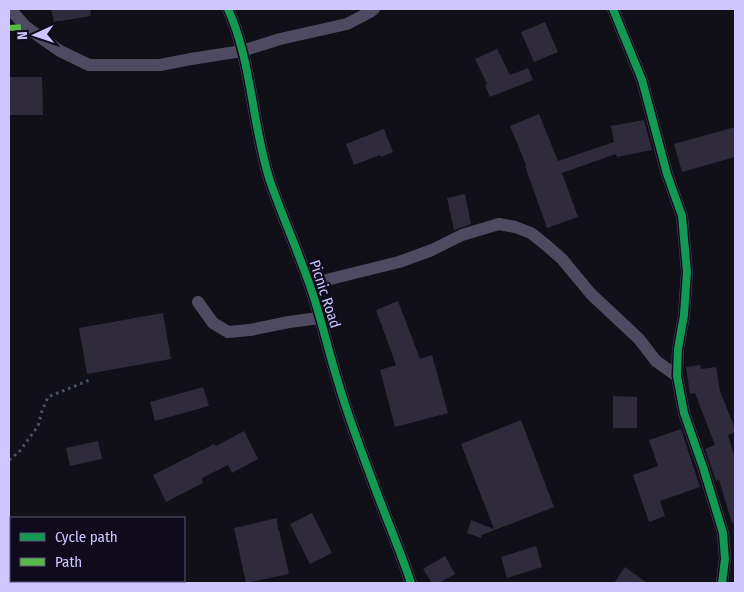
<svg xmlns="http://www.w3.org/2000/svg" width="744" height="592" font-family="'Fira Sans Condensed',sans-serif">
	<rect width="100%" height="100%" fill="#110f18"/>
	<path fill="#2f2b3c" d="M 51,9 L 90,9 L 91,16 L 54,22 Z
		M 545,22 L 558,52 L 534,62 L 521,32 Z
		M 497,49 L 510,75 L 528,68 L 533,80 L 490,97 L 485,85 L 487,84 L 475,59 Z
		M 9,77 L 42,77 L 43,115 L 9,115 Z
		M 539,114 L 558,161 L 614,142 L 611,126 L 644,120 L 652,150 L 617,157 L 616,154 L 562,173 L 578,217 L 547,228 L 525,166 L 526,165 L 510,126 Z
		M 735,127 L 735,157 L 682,172 L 674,144 Z
		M 384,129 L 393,152 L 381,157 L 380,155 L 354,165 L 346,144 Z
		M 465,194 L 471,224 L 454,230 L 447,198 Z
		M 398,301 L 420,359 L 432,355 L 448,413 L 395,427 L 380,370 L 396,365 L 376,310 Z
		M 163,313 L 171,359 L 87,374 L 79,328 Z
		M 700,365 L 701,369 L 716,367 L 720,391 L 735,429 L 735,432 L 728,435 L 735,458 L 735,522 L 732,523 L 719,480 L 716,481 L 705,449 L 715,445 L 695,393 L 690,394 L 686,367 Z
		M 203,387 L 209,406 L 155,421 L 150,402 Z
		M 613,396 L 637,397 L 637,428 L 613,428 Z
		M 521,420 L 554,507 L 482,535 L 481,538 L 467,533 L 471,520 L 494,529 L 461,444 Z
		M 681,429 L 700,487 L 660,501 L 665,516 L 649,522 L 633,475 L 658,466 L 649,440 Z
		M 244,431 L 258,459 L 232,473 L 228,465 L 202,478 L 203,483 L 166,502 L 153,475 L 214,444 L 216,446 Z
		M 98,441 L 102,459 L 70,466 L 66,448 Z
		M 312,513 L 332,553 L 310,564 L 290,524 Z
		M 277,518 L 278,530 L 279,530 L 289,574 L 246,583 L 234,528 Z
		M 536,546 L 542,567 L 507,578 L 501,557 Z
		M 445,556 L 455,574 L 439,583 L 432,583 L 423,569 Z
		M 625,567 L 647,583 L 614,583 Z"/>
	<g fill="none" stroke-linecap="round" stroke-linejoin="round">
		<path stroke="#495664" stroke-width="3" stroke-dasharray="2.5 4" stroke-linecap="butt" d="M 9,460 L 19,452 L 38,426 L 42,411 L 48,397 L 92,379"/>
		<path stroke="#4d4a61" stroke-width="12" d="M 10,9 L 26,27 L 60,51 L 89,65 L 160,65 L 191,59 L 242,51 L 280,39 L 347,24 L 370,12 L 374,9
			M 228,9 C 252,61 252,126 270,181 C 282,215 297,249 309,283 C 321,316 328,351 339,385 C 348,416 360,447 371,477 C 384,513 399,547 411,583
			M 613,9 L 642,80 L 667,174 L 682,216 L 687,272 L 684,315 L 678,349 L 677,376 L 684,413 L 703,467 L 723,533 L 725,559 L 722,583
			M 310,284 L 399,262 L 432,250 L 462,235 L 499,224 L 515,227 L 531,233 L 546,245 L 562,259 L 591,294 L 639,339 L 656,361 L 677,376
			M 198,302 L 213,323 L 228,332 L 250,330 L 289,322 L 319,318"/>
		<path stroke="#58b947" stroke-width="6" stroke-dasharray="12 6" stroke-linecap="butt" d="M 9,28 L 26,27"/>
		<g stroke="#0f0b1c" stroke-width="11">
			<path id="cycleway" d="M 228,9 C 252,61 252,126 270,181 C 282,215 297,249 309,283 C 321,316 328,351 339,385 C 348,416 360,447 371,477 C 384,513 399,547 411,583
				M 613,9 L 642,80 L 667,174 L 682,216 L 687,272 L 684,315 L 678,349 L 677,376 L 684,413 L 703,467 L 723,533 L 725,559 L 722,583"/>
		</g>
		<use href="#cycleway" stroke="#139951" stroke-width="8"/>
	</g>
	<g text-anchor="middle" stroke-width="4.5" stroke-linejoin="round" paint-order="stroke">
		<g font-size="15" fill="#d0c6ff" stroke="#0f0b1c">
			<text transform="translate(325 294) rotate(72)" y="5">Picnic Road</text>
		</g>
	</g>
	<rect width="744" height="592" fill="none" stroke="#d0c6ff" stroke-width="20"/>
	<rect x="10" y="517" width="175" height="65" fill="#0f0b1c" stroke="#5c5677"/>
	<rect x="20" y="533" width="25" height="8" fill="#139951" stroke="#5c5677"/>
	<text x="55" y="542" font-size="15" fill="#d0c6ff">Cycle path</text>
	<rect x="20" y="558" width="25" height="8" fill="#58b947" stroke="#5c5677"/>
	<text x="55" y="567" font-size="15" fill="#d0c6ff">Path</text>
	<g transform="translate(35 35) rotate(267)" stroke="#0f0b1c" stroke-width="4" paint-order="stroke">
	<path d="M0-4L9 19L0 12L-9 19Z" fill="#d0c6ff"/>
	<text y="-8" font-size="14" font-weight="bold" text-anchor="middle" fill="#d0c6ff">N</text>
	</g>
</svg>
